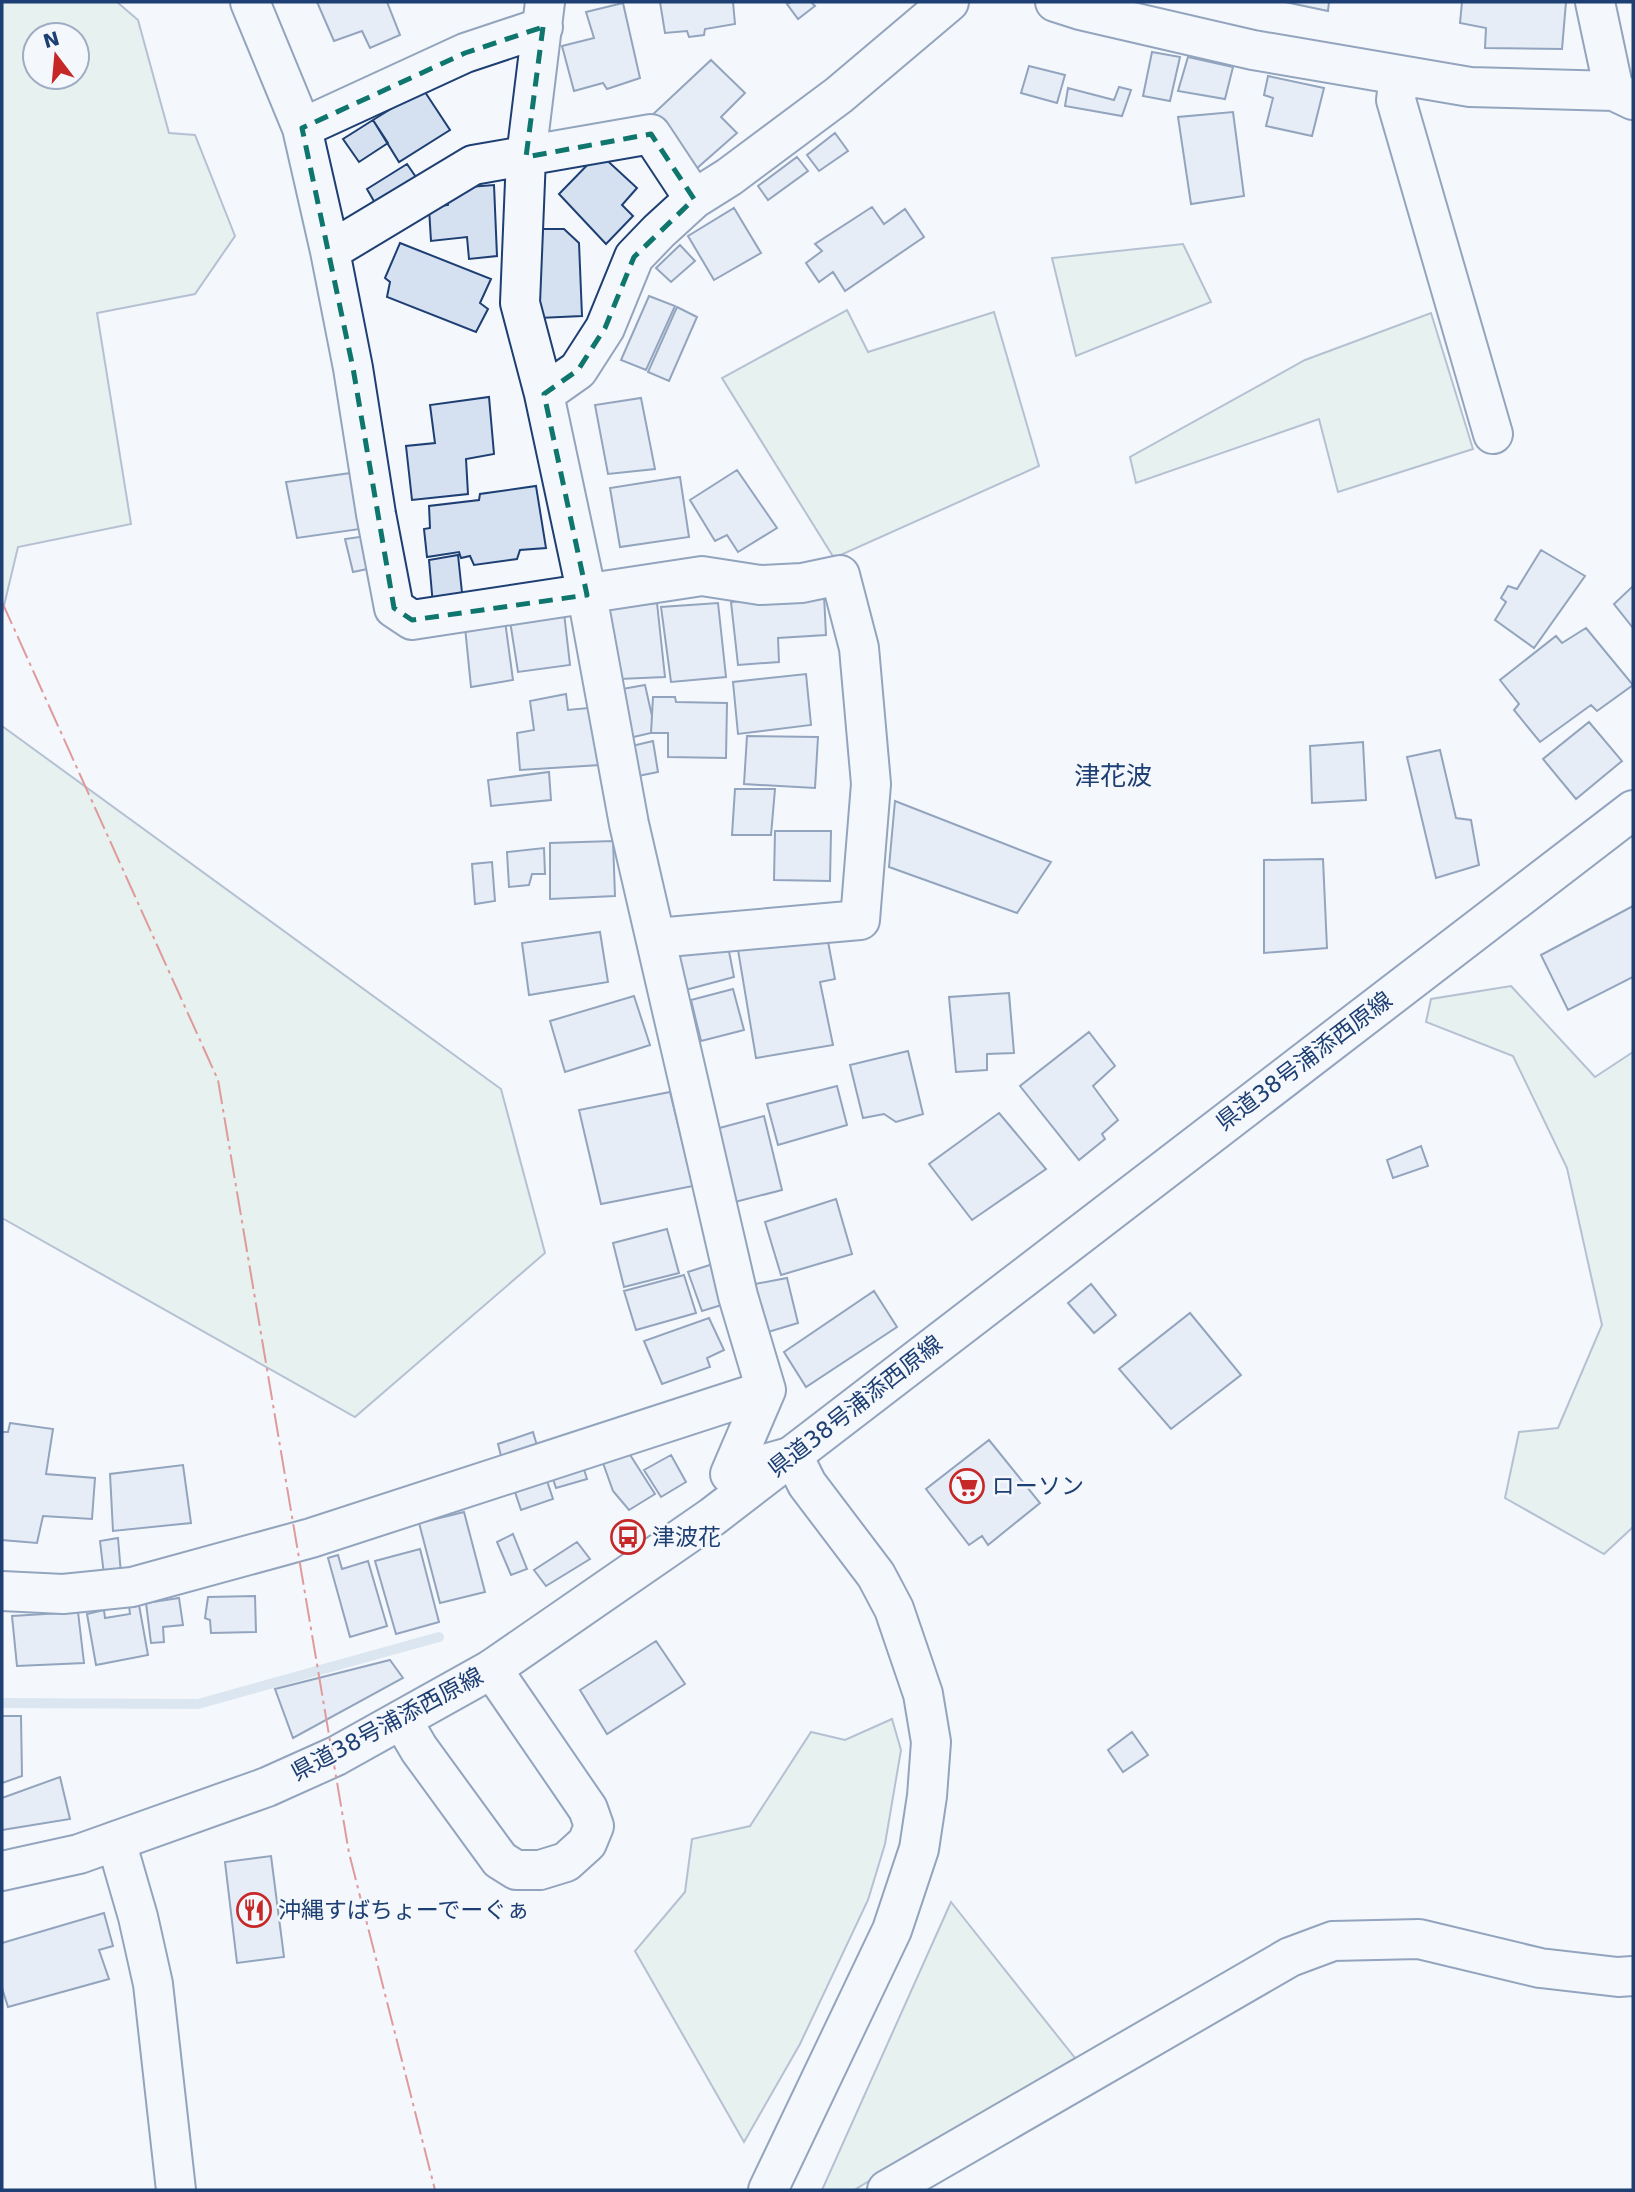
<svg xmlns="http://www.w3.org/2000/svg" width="1635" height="2192" font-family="'DejaVu Sans','Noto Sans JP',sans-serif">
	<rect width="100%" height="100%" fill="#f4f7fb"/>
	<path fill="#d7e8df" stroke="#687fa3" stroke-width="2" fill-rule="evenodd" d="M 2,2 L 117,2 L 138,20 L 169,133 L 195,135 L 235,236 L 195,294 L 97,313 L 131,524 L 18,547 L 2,614 ZM 77,35 L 77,77 L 35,77 L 35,35 Z
		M 1183,244 L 1211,302 L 1076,356 L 1052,258 Z
		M 847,310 L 868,352 L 994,312 L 1039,466 L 834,558 L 722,378 Z
		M 1431,313 L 1473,449 L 1338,492 L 1319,419 L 1136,483 L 1130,457 L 1305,360 Z
		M 2,726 L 501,1089 L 545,1253 L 355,1417 L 2,1218 Z
		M 1511,986 L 1595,1077 L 1633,1052 L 1633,1527 L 1604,1554 L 1505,1498 L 1519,1432 L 1558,1428 L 1602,1325 L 1567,1168 L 1513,1056 L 1426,1022 L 1431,999 Z
		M 892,1719 L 901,1750 L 885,1844 L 868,1900 L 800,2044 L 744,2142 L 635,1951 L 685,1892 L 692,1839 L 750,1826 L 811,1732 L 845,1740 Z
		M 951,1902 L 1075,2058 L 854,2190 L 822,2190 Z"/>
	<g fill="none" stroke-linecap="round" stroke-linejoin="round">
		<path stroke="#bed0e5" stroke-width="10" d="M 2,1703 L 198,1704 L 439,1637"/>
	</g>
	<path fill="#d5e0f0" stroke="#1d3f73" stroke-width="2" d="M 317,2 L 387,2 L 400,35 L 370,48 L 362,31 L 334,41 Z
		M 660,2 L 733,2 L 735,24 L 705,29 L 704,35 L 689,37 L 687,31 L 665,33 Z
		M 791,2 L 811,2 L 815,6 L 798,19 L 787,4 Z
		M 1285,2 L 1329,2 L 1328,11 Z
		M 1462,2 L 1566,2 L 1562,49 L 1485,48 L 1486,28 L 1460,23 Z
		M 623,3 L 640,78 L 607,89 L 603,83 L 574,91 L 562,46 L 594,38 L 586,12 Z
		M 1152,52 L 1180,57 L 1170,101 L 1143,96 Z
		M 1188,57 L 1233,67 L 1225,99 L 1178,91 Z
		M 711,60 L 745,93 L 721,117 L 737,133 L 696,169 L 649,118 Z
		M 1029,66 L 1065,75 L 1057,103 L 1021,93 Z
		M 1268,76 L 1324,88 L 1312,136 L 1266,126 L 1273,98 L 1264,95 Z
		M 1119,87 L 1131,90 L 1122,116 L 1065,106 L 1068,88 L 1114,100 Z
		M 423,89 L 450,130 L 399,162 L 373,120 Z
		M 1233,112 L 1244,196 L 1191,204 L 1178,117 Z
		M 373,120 L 388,143 L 359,162 L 343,139 Z
		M 835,133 L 848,151 L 819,171 L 807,155 Z
		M 599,153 L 637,188 L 622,205 L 633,216 L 606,244 L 559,194 Z
		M 797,157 L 808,171 L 768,200 L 758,186 Z
		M 407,164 L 422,186 L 379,210 L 367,189 Z
		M 494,185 L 497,256 L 469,259 L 467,237 L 431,241 L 429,208 L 448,205 L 449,193 L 468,191 L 469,187 Z
		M 872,207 L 884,224 L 905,209 L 924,237 L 845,291 L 833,272 L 819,282 L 806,263 L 822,251 L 815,244 Z
		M 734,208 L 761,253 L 714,280 L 688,236 Z
		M 537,229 L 564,229 L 579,243 L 582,316 L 539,318 Z
		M 400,243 L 491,279 L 480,303 L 488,309 L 476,332 L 387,297 L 390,282 L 385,278 Z
		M 680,245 L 695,261 L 671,282 L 656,268 Z
		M 649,296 L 675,306 L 646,370 L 621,360 Z
		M 677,307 L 697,317 L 669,381 L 648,372 Z
		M 489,397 L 494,454 L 466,459 L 468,494 L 412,500 L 406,446 L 435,443 L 430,405 Z
		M 641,398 L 655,469 L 608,474 L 595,405 Z
		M 737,470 L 777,528 L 738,552 L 727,535 L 715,541 L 690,500 Z
		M 358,472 L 367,528 L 297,538 L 286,482 Z
		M 680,477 L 689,537 L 620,547 L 610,488 Z
		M 536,486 L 546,548 L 520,550 L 517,559 L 474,565 L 470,556 L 461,558 L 459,552 L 427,557 L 424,529 L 430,528 L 429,506 L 479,500 L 480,494 Z
		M 374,535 L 377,567 L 353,572 L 345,539 Z
		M 1541,550 L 1585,576 L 1534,648 L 1495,620 L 1506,602 L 1501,598 L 1508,586 L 1517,589 Z
		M 458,555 L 463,602 L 433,605 L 429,560 Z
		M 1633,586 L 1633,628 L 1614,604 Z
		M 824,595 L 826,635 L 778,638 L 779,662 L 738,665 L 731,602 Z
		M 657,603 L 665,677 L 619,679 L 608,609 Z
		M 718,603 L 726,677 L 671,682 L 661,607 Z
		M 564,613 L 570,665 L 518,672 L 510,621 Z
		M 505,621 L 513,680 L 471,687 L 465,627 Z
		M 1586,628 L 1633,685 L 1597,711 L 1591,705 L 1540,742 L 1514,710 L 1519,704 L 1500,680 L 1556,636 L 1562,643 Z
		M 806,674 L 811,725 L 738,734 L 733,682 Z
		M 645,685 L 652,716 L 651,733 L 629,738 L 622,689 Z
		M 566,694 L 568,710 L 588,708 L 600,765 L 520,770 L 517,733 L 534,730 L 530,701 Z
		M 653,697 L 675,697 L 676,702 L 727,703 L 726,758 L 668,757 L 668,733 L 651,733 Z
		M 1589,722 L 1622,761 L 1576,799 L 1543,759 Z
		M 747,736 L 818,737 L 815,788 L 744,784 Z
		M 653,741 L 658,772 L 638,776 L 632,746 Z
		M 1363,742 L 1366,800 L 1312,803 L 1310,746 Z
		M 1440,750 L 1456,818 L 1471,820 L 1479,865 L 1436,878 L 1407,757 Z
		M 549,772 L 551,800 L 491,806 L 488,780 Z
		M 735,789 L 775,789 L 771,835 L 732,835 Z
		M 895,801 L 1051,862 L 1017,913 L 889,867 Z
		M 775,831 L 831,831 L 830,881 L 774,880 Z
		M 613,841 L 615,896 L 550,899 L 550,843 Z
		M 544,848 L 545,874 L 532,874 L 529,885 L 509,887 L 507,852 Z
		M 1323,859 L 1327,948 L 1264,953 L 1264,860 Z
		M 492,862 L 495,901 L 475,904 L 472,864 Z
		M 1633,906 L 1633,977 L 1568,1010 L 1541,955 Z
		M 600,932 L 608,982 L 529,995 L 522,943 Z
		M 726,936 L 734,977 L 678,992 L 668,948 Z
		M 827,936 L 835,979 L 820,982 L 833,1045 L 756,1058 L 737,944 Z
		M 733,989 L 744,1030 L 701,1041 L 691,1000 Z
		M 1009,993 L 1014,1053 L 987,1054 L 987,1070 L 956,1072 L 949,997 Z
		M 634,996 L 650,1045 L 565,1072 L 550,1021 Z
		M 1089,1032 L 1115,1066 L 1093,1086 L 1118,1120 L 1102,1134 L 1105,1139 L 1079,1160 L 1020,1086 Z
		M 908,1051 L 923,1114 L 896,1122 L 884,1114 L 863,1118 L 850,1065 Z
		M 837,1086 L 847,1125 L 778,1145 L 767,1104 Z
		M 670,1092 L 693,1186 L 601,1204 L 579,1110 Z
		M 999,1113 L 1046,1169 L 972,1220 L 929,1164 Z
		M 764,1116 L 782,1190 L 731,1203 L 712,1130 Z
		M 1421,1146 L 1428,1166 L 1393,1178 L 1387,1160 Z
		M 836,1199 L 852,1254 L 781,1275 L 765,1222 Z
		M 667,1229 L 679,1273 L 624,1287 L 613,1243 Z
		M 716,1263 L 728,1303 L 702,1311 L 688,1272 Z
		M 684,1275 L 696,1313 L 636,1330 L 624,1291 Z
		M 787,1278 L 798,1323 L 768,1332 L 755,1284 Z
		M 1091,1284 L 1116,1315 L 1094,1333 L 1068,1303 Z
		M 874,1291 L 897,1327 L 806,1387 L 784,1352 Z
		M 1190,1313 L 1241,1375 L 1171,1429 L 1119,1369 Z
		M 709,1318 L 724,1350 L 707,1358 L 710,1367 L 662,1384 L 644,1341 Z
		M 10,1423 L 53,1429 L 46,1474 L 95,1478 L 92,1519 L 43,1516 L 37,1543 L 2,1540 L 2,1432 L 8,1432 Z
		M 533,1432 L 538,1449 L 502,1460 L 498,1444 Z
		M 989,1440 L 1040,1503 L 988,1545 L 982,1536 L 969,1545 L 926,1489 Z
		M 627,1450 L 655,1494 L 629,1510 L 613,1491 L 603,1463 Z
		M 671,1455 L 686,1482 L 661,1497 L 644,1470 Z
		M 582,1463 L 587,1479 L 556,1488 L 551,1473 Z
		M 183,1465 L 191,1523 L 113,1531 L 110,1474 Z
		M 545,1475 L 553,1499 L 521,1510 L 513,1486 Z
		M 464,1512 L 485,1592 L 440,1603 L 419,1523 Z
		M 513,1534 L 527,1569 L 511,1575 L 497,1542 Z
		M 118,1538 L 121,1574 L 104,1575 L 100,1541 Z
		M 577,1542 L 590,1559 L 546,1586 L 534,1570 Z
		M 420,1549 L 439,1622 L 396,1634 L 375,1561 Z
		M 338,1555 L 342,1569 L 368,1561 L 387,1626 L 350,1637 L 328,1558 Z
		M 255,1596 L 256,1632 L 211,1633 L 210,1620 L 205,1618 L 208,1597 Z
		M 179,1598 L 183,1625 L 163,1627 L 164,1642 L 151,1643 L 146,1603 Z
		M 139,1605 L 148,1655 L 96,1665 L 87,1614 L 104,1610 L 105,1618 L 130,1614 L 129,1606 Z
		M 78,1612 L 84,1663 L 17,1666 L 12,1616 Z
		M 656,1641 L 685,1684 L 607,1734 L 580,1690 Z
		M 390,1660 L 403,1678 L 293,1738 L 275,1689 Z
		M 2,1716 L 21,1716 L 22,1776 L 2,1783 Z
		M 1132,1732 L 1148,1755 L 1123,1772 L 1108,1750 Z
		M 60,1777 L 70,1819 L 2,1830 L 2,1798 Z
		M 271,1856 L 284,1957 L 237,1963 L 225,1862 Z
		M 104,1913 L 113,1946 L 99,1950 L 109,1979 L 8,2007 L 2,1988 L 2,1943 Z"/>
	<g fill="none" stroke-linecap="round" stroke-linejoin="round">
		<g stroke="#1d3f73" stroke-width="42">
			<path id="minor" d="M 250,2 L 302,128 L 330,251 L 353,368 L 376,514 L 394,608 L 412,620 L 702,576 L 760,585 L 802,583 L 840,575 L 859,648 L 871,784 L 860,920 L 656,938
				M 545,2 L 526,157 L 520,303 L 544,394 L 587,595 L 629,824 L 738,1296 L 766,1390 L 730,1474 L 793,1456 L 807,1484 L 876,1575 L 894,1609 L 923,1694 L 931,1742 L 927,1796 L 919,1849 L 892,1930 L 768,2190
				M 1055,2 L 1080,10 L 1253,50 L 1470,87 L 1614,91 L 1633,100
				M 1595,2 L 1614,91
				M 1399,75 L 1396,100 L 1493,434
				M 302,128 L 465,53 L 543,27
				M 330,251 L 473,165 L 651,134 L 694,199
				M 544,394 L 578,370 L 605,328 L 634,257 L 659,231 L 694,199 L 729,177 L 839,95 L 949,2
				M 2,1591 L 63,1594 L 132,1587 L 311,1538 L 766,1390
				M 402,1720 L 419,1749 L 500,1860 L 516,1870 L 540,1870 L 566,1862 L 587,1843 L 594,1826 L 588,1809 L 492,1669
				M 116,1841 L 138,1917 L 153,1984 L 176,2190
				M 887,2190 L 1290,1957 L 1333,1941 L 1419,1939 L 1540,1968 L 1618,1977 L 1633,1976"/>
		</g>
		<g stroke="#1d3f73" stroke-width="42">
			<path id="major" d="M 2,1871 L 79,1854 L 267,1787 L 336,1756 L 492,1669 L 712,1517 L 1633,810"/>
		</g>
		<use href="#minor" stroke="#f4f7fb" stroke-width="38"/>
		<use href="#major" stroke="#f4f7fb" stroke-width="38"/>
		<path stroke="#c62828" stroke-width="2" stroke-dasharray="24 5 3.5 5" stroke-linecap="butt" d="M 2,602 L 218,1080 L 349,1853 L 435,2190"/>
	</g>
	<path d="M0 0H1635V2192H0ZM 543,27 L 526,157 L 651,134 L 694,199 L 634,257 L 605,328 L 578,370 L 544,394 L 587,595 L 412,620 L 394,608 L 353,368 L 302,128 L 465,53 Z" fill="#f4f7fb" fill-opacity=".55" fill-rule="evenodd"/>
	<path fill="none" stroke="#0f766e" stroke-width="5" stroke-dasharray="14 9" stroke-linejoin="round" d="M 543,27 L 526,157 L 651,134 L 694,199 L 634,257 L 605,328 L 578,370 L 544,394 L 587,595 L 412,620 L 394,608 L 353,368 L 302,128 L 465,53 Z"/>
	<defs>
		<g id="supermarket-ring" transform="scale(1.75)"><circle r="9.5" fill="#f4f7fb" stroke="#c62828" stroke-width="1.5"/><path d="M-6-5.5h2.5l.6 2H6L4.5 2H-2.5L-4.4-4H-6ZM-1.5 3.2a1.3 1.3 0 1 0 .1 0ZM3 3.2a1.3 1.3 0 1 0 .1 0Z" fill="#c62828"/></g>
		<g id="bus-ring" transform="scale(1.75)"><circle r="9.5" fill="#f4f7fb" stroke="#c62828" stroke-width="1.5"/><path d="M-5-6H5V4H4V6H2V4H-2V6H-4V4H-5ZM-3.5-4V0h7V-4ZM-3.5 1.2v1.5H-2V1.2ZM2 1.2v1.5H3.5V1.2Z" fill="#c62828"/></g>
		<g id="restaurant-ring" transform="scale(1.75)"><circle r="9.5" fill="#f4f7fb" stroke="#c62828" stroke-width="1.5"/><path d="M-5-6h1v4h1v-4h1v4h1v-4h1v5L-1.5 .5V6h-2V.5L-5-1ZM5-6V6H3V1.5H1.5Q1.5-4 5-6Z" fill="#c62828"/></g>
	</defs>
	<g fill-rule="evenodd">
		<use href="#supermarket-ring" x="967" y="1486"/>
		<use href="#bus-ring" x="628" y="1537"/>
		<use href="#restaurant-ring" x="254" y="1910"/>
	</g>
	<g text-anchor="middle" stroke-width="5" stroke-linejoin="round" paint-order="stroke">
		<g font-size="23" fill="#1d3f73" stroke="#f4f7fb">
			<text transform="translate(1304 1061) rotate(-37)" y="8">県道38号浦添西原線</text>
			<text transform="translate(855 1406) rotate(-38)" y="8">県道38号浦添西原線</text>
			<text transform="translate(387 1724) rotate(-28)" y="8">県道38号浦添西原線</text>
		</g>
		<g font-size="23" fill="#1d3f73" stroke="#f4f7fb" text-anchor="start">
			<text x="992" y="1494">ローソン</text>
			<text x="652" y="1545">津波花</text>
			<text x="278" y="1918">沖縄すばちょーでーぐぁ</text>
		</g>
		<g font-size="26" fill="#1d3f73" stroke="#f4f7fb">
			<text x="1113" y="785">津花波</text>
		</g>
	</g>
	<rect width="1635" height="2192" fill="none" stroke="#1d3f73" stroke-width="7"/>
	<g transform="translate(56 56) rotate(344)"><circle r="33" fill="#f4f7fb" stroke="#9eadc5" stroke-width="2"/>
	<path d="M0-5L12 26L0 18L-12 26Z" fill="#c62828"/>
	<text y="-10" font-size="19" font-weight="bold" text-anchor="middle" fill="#1d3f73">N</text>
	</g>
</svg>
